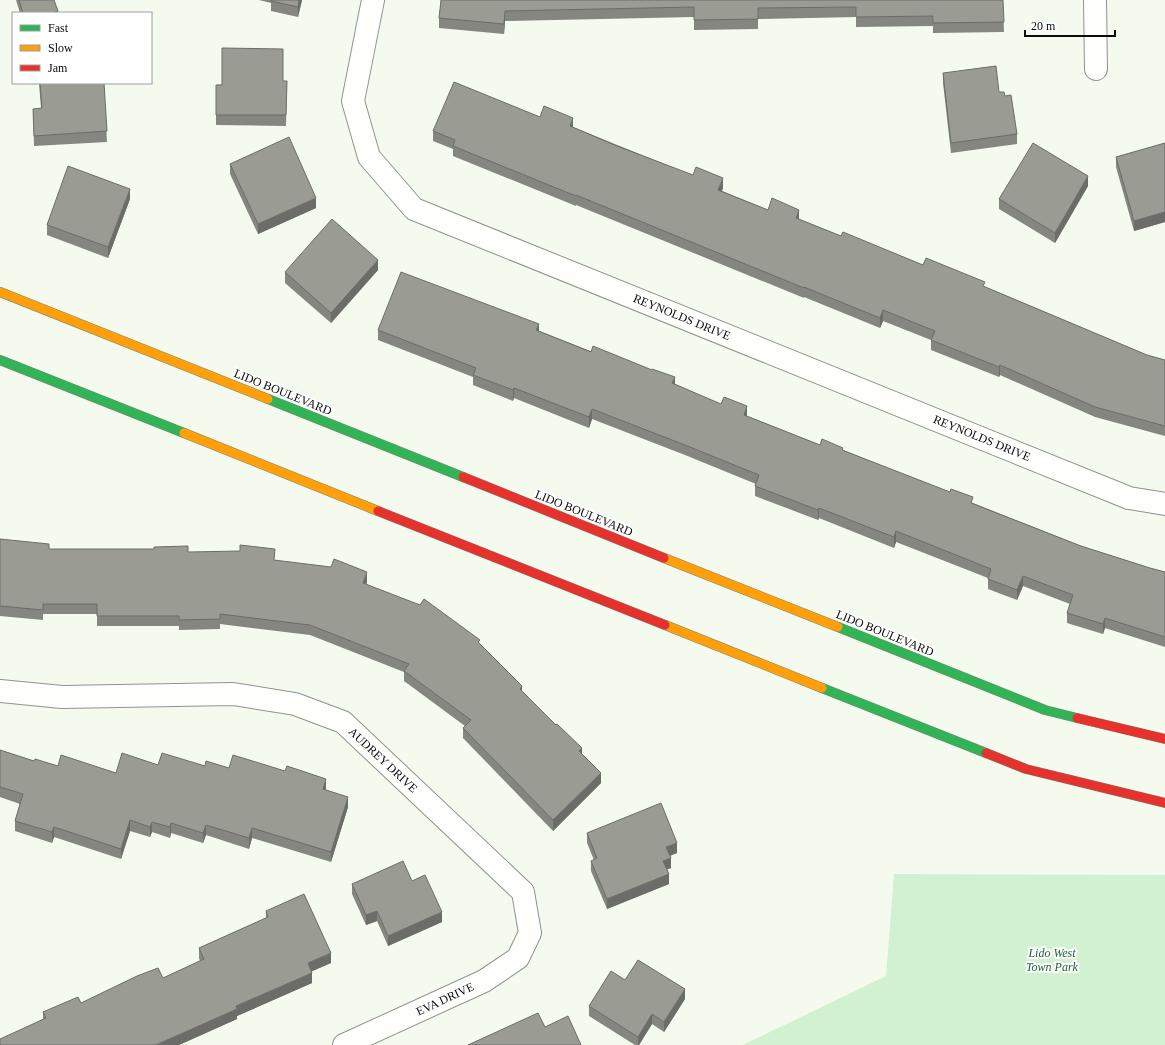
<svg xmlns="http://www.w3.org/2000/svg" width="1165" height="1045" font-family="Georgia,serif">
	<rect width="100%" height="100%" fill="#f5faee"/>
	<path fill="#d1f1d0" d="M 894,874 L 1165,875 L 1165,1045 L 743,1045 L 886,976 Z"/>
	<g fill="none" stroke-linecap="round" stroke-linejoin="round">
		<g stroke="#90938d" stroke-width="24">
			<path id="street" d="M 373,0 L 353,101 L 369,157 L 414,209 L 1129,498 L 1165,504
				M 1095,0 L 1096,69
				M 0,691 L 62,697 L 233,694 L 295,704 L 343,722 L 523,892 L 530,933 L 518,958 L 484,981 L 344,1045"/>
		</g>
		<g stroke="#7e807a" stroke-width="10">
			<path id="fast" d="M 0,360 L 184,433
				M 268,399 L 463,477
				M 838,627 L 1045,710 L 1077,718
				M 822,688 L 986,753"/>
		</g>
		<g stroke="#7e807a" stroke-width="10">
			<path id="slow" d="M 0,292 L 268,399
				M 184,433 L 378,511
				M 664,558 L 838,627
				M 665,625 L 822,688"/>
		</g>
		<g stroke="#7e807a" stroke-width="10">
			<path id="jam" d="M 463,477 L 664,558
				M 378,511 L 665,625
				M 1077,718 L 1165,739
				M 986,753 L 1026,769 L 1165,803"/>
		</g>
		<use href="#street" stroke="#fefefc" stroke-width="22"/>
		<use href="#fast" stroke="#30b455" stroke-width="9"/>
		<use href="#slow" stroke="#ff9f0a" stroke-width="9"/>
		<use href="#jam" stroke="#e5322d" stroke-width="9"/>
	</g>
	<path fill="#84867f" d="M 16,0 L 54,0 L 58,13 L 20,13 Z
		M 259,0 L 302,0 L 298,17 L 271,11 L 271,3 Z
		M 441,0 L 1003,0 L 1004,32 L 933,33 L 933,26 L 856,27 L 856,17 L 758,19 L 758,29 L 694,30 L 694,17 L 505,21 L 504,34 L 439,28 L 439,18 Z
		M 943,73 L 999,92 L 1005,96 L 1017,134 L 1017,144 L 951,153 L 943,83 Z
		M 283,81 L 287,81 L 286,126 L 216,125 L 216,85 Z
		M 39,83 L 104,83 L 107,142 L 34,146 L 33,109 L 41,108 Z
		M 540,117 L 573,127 L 723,188 L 722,191 L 768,210 L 799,219 L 841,236 L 985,287 L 1147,355 L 1165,360 L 1165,436 L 1095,417 L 1000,375 L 999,377 L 931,350 L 931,340 L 883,321 L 880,328 L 804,297 L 804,298 L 576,205 L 576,206 L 453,156 L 453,149 L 433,141 L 433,131 Z
		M 1165,143 L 1165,222 L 1134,231 L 1116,167 L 1116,157 Z
		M 230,164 L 316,208 L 258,234 L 230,174 Z
		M 1088,186 L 1055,243 L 999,209 L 999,199 Z
		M 130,199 L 108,258 L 47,235 L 47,225 Z
		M 378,270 L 331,323 L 285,283 L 285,272 Z
		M 378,330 L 539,331 L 675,384 L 747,416 L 820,445 L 843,450 L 973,503 L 1081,546 L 1150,568 L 1165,572 L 1165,647 L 1105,628 L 1103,634 L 1067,623 L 1067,613 L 1070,604 L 1023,586 L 1017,600 L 988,589 L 988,578 L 896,542 L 894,548 L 819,518 L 818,520 L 755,496 L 755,486 L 756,484 L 685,455 L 592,419 L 589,428 L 514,398 L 513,401 L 473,385 L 473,377 L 378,340 Z
		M 0,539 L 49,549 L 188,552 L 275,560 L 367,582 L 366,585 L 480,644 L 522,692 L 582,754 L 601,783 L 553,831 L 463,738 L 463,728 L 465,726 L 404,681 L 404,672 L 310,635 L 220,624 L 220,629 L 179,630 L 179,626 L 97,626 L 97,614 L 43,614 L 43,620 L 0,616 Z
		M 0,750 L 34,761 L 58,766 L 116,773 L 158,765 L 229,768 L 326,789 L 326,790 L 348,807 L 331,862 L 252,838 L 249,849 L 206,835 L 203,843 L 171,833 L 170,838 L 152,832 L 150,837 L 130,831 L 121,859 L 54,837 L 52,843 L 15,831 L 15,821 L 20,804 L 0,797 Z
		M 587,833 L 677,853 L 670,856 L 671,868 L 667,869 L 669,884 L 607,909 L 591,871 L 591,861 L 594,860 L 587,843 Z
		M 412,881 L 442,922 L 388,946 L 377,921 L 366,925 L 352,894 L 352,884 Z
		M 266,911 L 331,963 L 312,971 L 312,983 L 237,1016 L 237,1019 L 179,1045 L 0,1045 L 43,1019 L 43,1012 L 81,1003 L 163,978 L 200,961 L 199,958 L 199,948 L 266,918 Z
		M 625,980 L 685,999 L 664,1032 L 652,1024 L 639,1045 L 635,1045 L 589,1016 L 589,1006 Z"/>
	<path fill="#6c6d68" d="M 299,0 L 302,0 L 298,17 L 298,7 Z
		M 58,11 L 58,13 L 52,13 Z
		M 505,11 L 505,21 L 504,34 L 504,24 Z
		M 573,118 L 573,128 L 570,126 Z
		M 1088,176 L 1088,186 L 1055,243 L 1055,233 Z
		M 723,178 L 723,188 L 718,200 L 718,190 Z
		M 130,189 L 130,199 L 108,258 L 108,247 Z
		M 316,198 L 316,208 L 258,234 L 258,224 Z
		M 799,210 L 799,220 L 796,218 Z
		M 1165,212 L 1165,222 L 1134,231 L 1134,221 Z
		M 378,260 L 378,270 L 331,323 L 331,313 Z
		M 883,310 L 883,321 L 880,328 L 880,318 Z
		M 539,324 L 539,334 L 536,330 Z
		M 1000,365 L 1000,375 L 999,377 L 999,367 Z
		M 675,377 L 675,387 L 672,383 Z
		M 514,388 L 514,398 L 513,401 L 513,390 Z
		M 747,406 L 747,416 L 744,415 Z
		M 592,409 L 592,419 L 589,428 L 589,417 Z
		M 819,508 L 819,518 L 818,520 L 818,510 Z
		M 896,531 L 896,542 L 894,548 L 894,537 Z
		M 367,572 L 367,582 L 363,593 L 363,583 Z
		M 1023,576 L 1023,586 L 1017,600 L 1017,590 Z
		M 1105,618 L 1105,628 L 1103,634 L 1103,624 Z
		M 522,686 L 522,696 L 520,689 Z
		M 582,748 L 582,759 L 579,751 Z
		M 601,773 L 601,783 L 553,831 L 553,820 Z
		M 326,779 L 326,789 L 323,799 L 323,789 Z
		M 348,797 L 348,807 L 331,862 L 331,852 Z
		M 130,820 L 130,831 L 121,859 L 121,849 Z
		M 152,822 L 152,832 L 150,837 L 150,827 Z
		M 171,823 L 171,833 L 170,838 L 170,827 Z
		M 206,825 L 206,835 L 203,843 L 203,833 Z
		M 54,827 L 54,837 L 52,843 L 52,832 Z
		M 252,828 L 252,838 L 249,849 L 249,838 Z
		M 677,843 L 677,853 L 666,857 L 666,847 Z
		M 671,858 L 671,868 L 663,871 L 663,861 Z
		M 669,874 L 669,884 L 607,909 L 607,899 Z
		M 377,911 L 377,921 L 366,925 L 366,915 Z
		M 442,912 L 442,922 L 388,946 L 388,936 Z
		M 331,953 L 331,963 L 308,973 L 308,963 Z
		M 312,973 L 312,983 L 237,1016 L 237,1019 L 179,1045 L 156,1045 L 236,1006 Z
		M 685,989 L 685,999 L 664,1032 L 664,1022 Z
		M 652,1014 L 652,1024 L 639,1045 L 638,1045 L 638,1037 Z"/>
	<path fill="#9a9c94" stroke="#6c6d68" d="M 19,0 L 54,0 L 58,11 L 52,13 L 23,13 Z
		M 272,0 L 299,0 L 298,7 L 271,1 Z
		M 441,0 L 1003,0 L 1004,22 L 933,23 L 933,16 L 856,17 L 856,7 L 758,8 L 758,19 L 694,20 L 694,7 L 505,11 L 504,24 L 439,18 Z
		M 222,48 L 283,49 L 283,81 L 287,81 L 286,115 L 216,115 L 216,85 L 222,85 Z
		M 996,66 L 999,92 L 1004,92 L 1005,96 L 1011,95 L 1017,134 L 951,143 L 943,73 Z
		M 454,82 L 540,117 L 544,106 L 573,118 L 570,126 L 617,146 L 693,175 L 696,167 L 723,178 L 718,190 L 768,210 L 772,198 L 799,210 L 796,218 L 841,236 L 843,232 L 923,265 L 926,258 L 985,282 L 983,286 L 1147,355 L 1165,360 L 1165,426 L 1095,407 L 1000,365 L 999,367 L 931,340 L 935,331 L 883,310 L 880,318 L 804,287 L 804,288 L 576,195 L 576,196 L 453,146 L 455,140 L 433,131 Z
		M 40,83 L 104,83 L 107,131 L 34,136 L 33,109 L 42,108 Z
		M 289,137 L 316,198 L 258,224 L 230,164 Z
		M 1033,143 L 1088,176 L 1055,233 L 999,199 Z
		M 1165,143 L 1165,212 L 1134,221 L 1116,157 Z
		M 68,166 L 130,189 L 108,247 L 47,225 Z
		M 332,219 L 378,260 L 331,313 L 285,272 Z
		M 401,272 L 539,324 L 536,330 L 591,352 L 593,346 L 652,370 L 652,369 L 675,377 L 672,383 L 721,404 L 724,397 L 747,406 L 744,415 L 820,445 L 822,439 L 843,448 L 842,450 L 950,492 L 951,489 L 973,497 L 971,503 L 1081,546 L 1150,568 L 1165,572 L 1165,637 L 1105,618 L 1103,624 L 1067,613 L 1073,595 L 1023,576 L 1017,590 L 988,579 L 991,569 L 896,531 L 894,537 L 819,508 L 818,510 L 755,486 L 759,475 L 685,445 L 592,409 L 589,417 L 514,388 L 513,390 L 473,375 L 476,368 L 378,330 Z
		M 0,539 L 49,544 L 49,549 L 154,549 L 154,547 L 188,546 L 188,552 L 240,551 L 240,545 L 275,549 L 274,560 L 331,567 L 334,559 L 367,572 L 363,583 L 420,605 L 424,599 L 480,640 L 478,642 L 522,686 L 520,689 L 556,725 L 557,724 L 582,748 L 579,751 L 601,773 L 553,820 L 463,728 L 471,720 L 404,671 L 409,664 L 310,625 L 220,614 L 220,619 L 179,620 L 179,616 L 97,616 L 97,604 L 43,604 L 43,610 L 0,606 Z
		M 0,750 L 34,761 L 35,759 L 58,766 L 61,755 L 116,773 L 122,753 L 158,765 L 162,753 L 205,766 L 206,761 L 229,768 L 233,755 L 285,771 L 287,766 L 326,779 L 323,789 L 348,797 L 331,852 L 252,828 L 249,838 L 206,825 L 203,833 L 171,823 L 170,827 L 152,822 L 150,827 L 130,820 L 121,849 L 54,827 L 52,832 L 15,821 L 23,794 L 0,787 Z
		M 661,803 L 677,843 L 666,847 L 671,858 L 663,861 L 669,874 L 607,899 L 591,861 L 597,858 L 587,833 Z
		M 403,861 L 412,881 L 425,875 L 442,912 L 388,936 L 377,911 L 366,915 L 352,884 Z
		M 304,894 L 331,953 L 308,963 L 312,973 L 236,1006 L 237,1009 L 156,1045 L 0,1045 L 0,1039 L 46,1018 L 43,1012 L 78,997 L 81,1003 L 137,976 L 158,968 L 163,978 L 204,959 L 199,948 L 268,917 L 266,911 Z
		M 638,960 L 685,989 L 664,1022 L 652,1014 L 638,1037 L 589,1006 L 611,971 L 625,980 Z
		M 538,1013 L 545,1027 L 568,1016 L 581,1045 L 468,1045 Z"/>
	<g text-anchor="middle" stroke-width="4" stroke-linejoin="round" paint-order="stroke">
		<g font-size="12" fill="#0b0b0b" stroke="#fff">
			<text transform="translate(682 317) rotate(22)" y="4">REYNOLDS DRIVE</text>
			<text transform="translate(283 392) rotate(22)" y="4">LIDO BOULEVARD</text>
			<text transform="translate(982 438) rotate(22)" y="4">REYNOLDS DRIVE</text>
			<text transform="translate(584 513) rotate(22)" y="4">LIDO BOULEVARD</text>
			<text transform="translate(885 633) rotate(22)" y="4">LIDO BOULEVARD</text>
			<text transform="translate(383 760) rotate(43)" y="4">AUDREY DRIVE</text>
			<text transform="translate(445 999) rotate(-25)" y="4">EVA DRIVE</text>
		</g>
		<g font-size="12" font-style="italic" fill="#1b6338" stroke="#fff">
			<text x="1052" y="957">Lido West<tspan x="1052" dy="14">Town Park</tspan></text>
		</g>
	</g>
	<rect x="12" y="12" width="140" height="72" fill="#ffffff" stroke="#9d9d9d"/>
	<rect x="20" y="25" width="20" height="6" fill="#30b455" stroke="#9d9d9d"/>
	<text x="48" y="32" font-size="12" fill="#0b0b0b">Fast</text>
	<rect x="20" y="45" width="20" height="6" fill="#ff9f0a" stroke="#9d9d9d"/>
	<text x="48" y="52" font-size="12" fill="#0b0b0b">Slow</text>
	<rect x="20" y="65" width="20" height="6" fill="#e5322d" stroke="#9d9d9d"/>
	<text x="48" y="72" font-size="12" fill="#0b0b0b">Jam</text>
	<path d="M1025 30v6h90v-6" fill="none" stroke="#0b0b0b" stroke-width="2"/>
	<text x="1031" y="30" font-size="12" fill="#0b0b0b" stroke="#ffffff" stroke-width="3" paint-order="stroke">20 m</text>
</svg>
